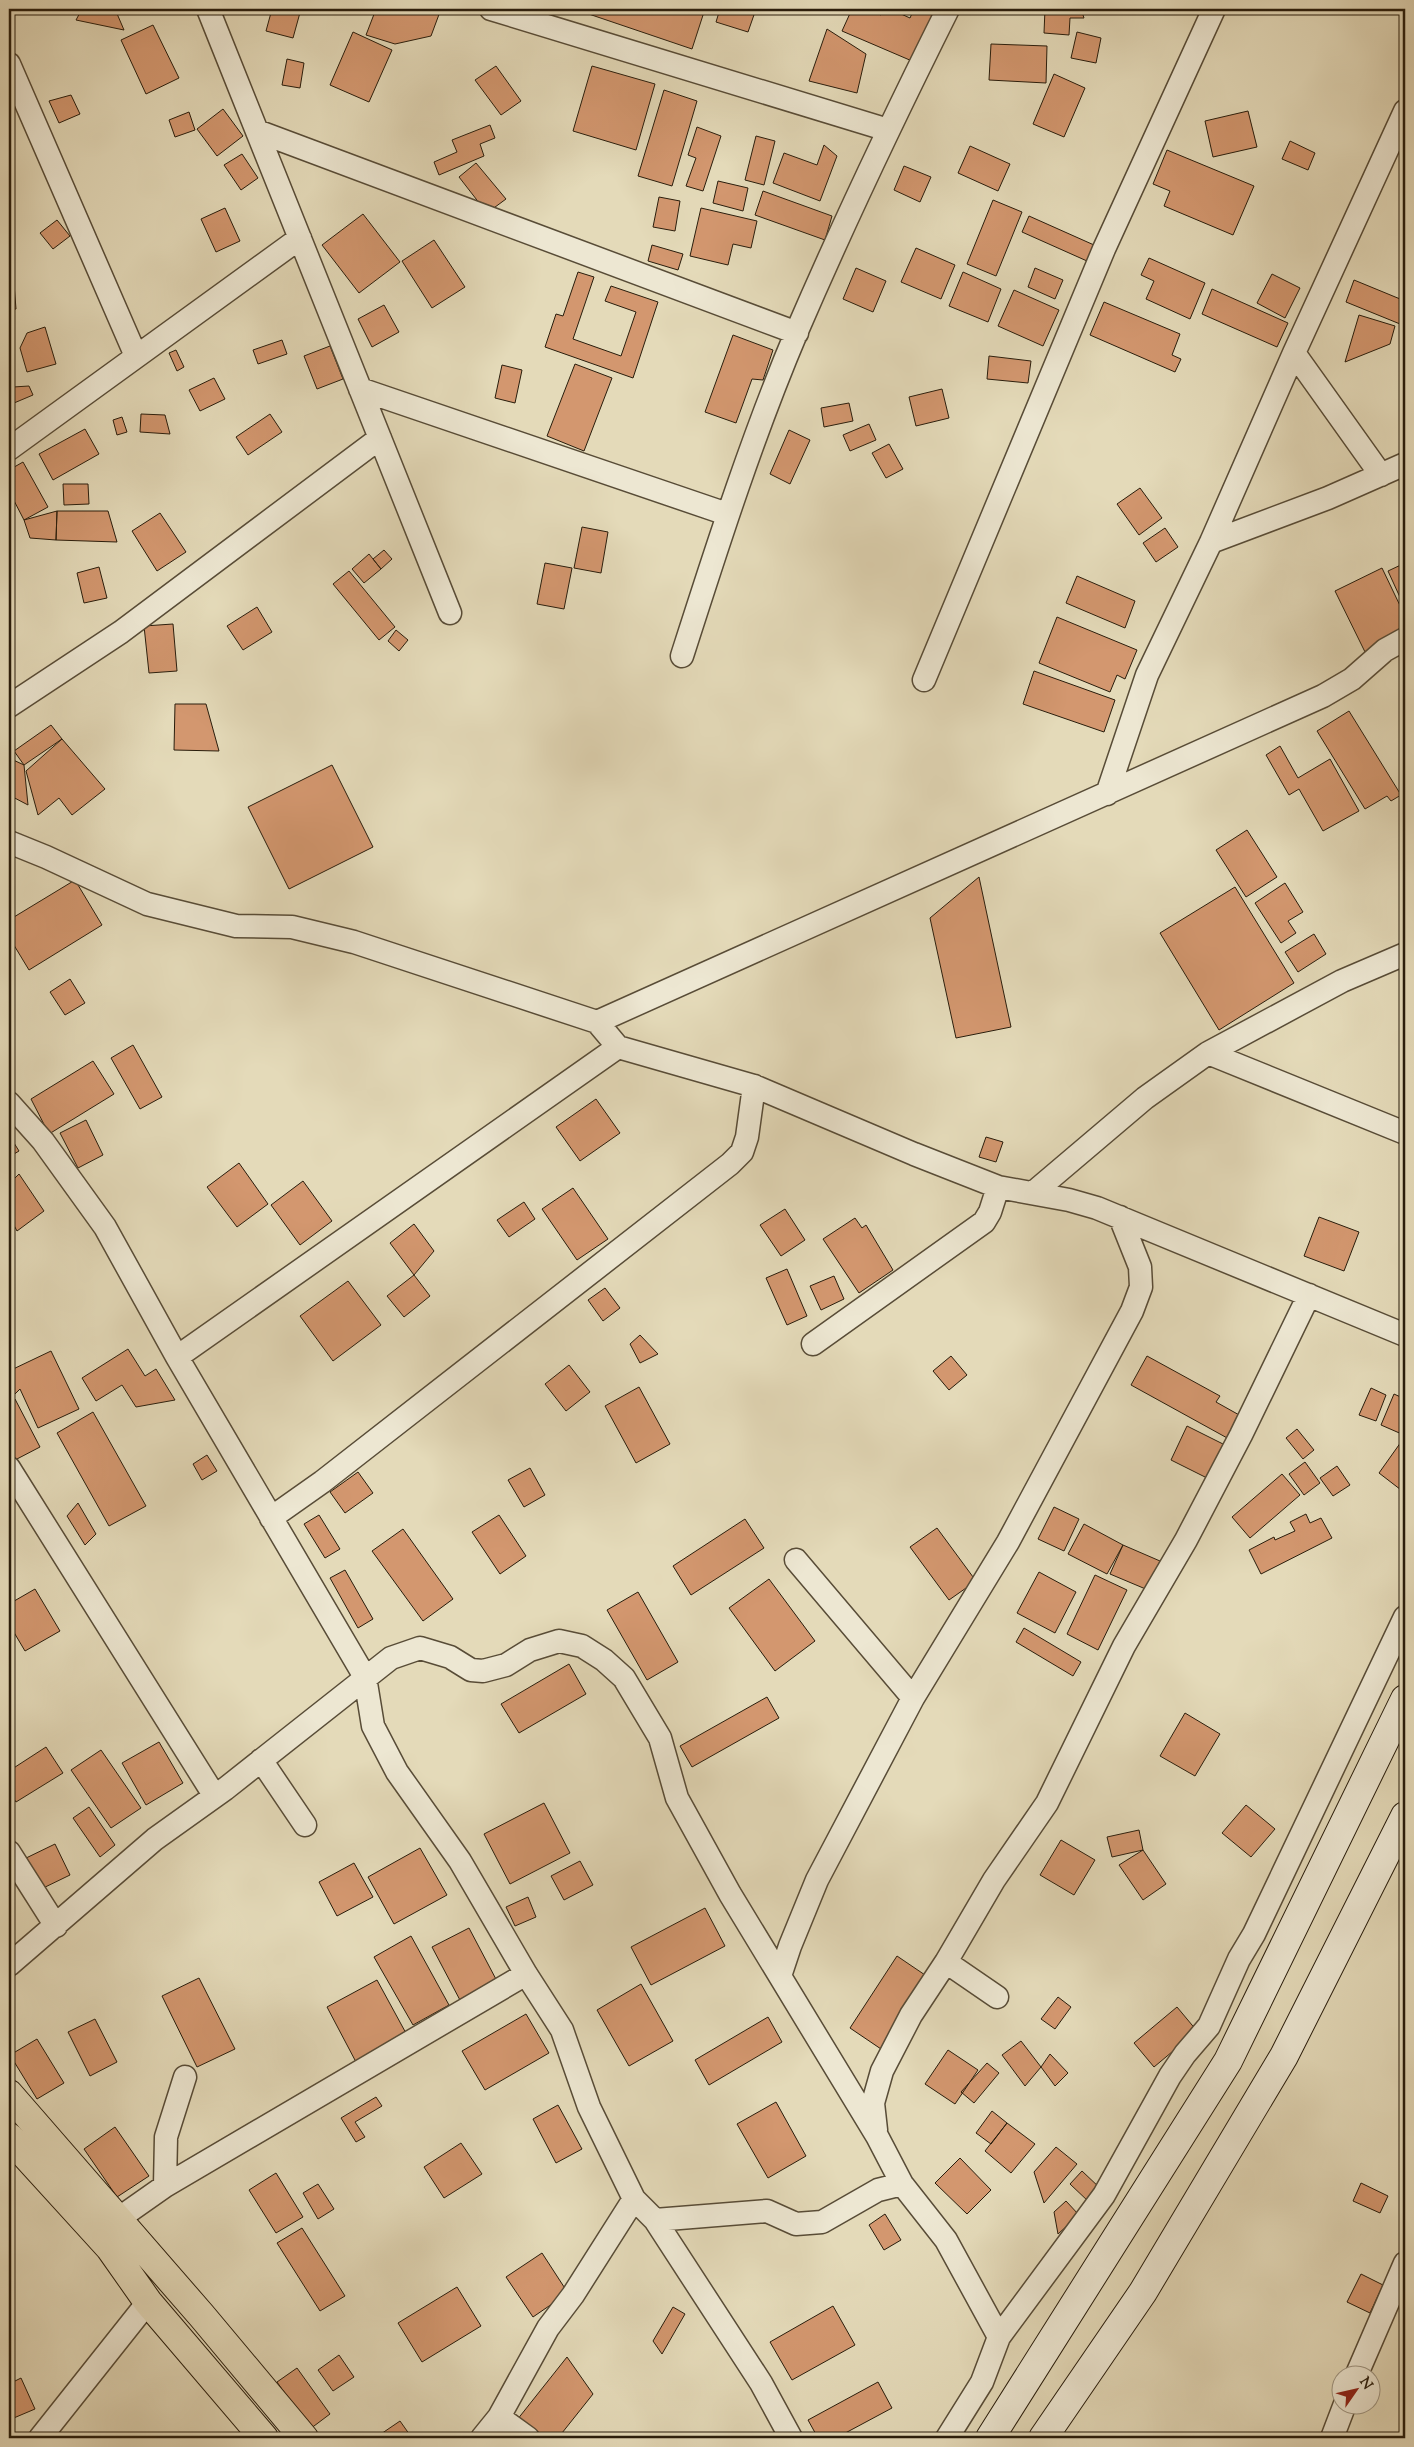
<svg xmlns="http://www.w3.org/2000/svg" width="1414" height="2447" font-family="'Sorts Mill Goudy',serif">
	<rect width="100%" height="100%" fill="#e4dab9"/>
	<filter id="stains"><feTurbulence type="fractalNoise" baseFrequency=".004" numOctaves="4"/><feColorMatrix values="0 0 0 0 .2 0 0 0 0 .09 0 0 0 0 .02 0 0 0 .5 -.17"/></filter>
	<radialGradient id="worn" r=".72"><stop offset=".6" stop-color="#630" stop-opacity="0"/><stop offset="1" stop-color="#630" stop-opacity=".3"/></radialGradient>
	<path fill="#d3976f" stroke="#291d0c" d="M 82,9 L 115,9 L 124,30 L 76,20 Z
		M 272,9 L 301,9 L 293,38 L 266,31 Z
		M 376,9 L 441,9 L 431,36 L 395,44 L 366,35 Z
		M 574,9 L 703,9 L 704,12 L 692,49 Z
		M 720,9 L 756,9 L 748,32 L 716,22 Z
		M 852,9 L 869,9 L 881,15 L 884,9 L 890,9 L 910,18 L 914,9 L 926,9 L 940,14 L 919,64 L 842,31 Z
		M 1045,9 L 1081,9 L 1084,18 L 1070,18 L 1069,35 L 1044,33 Z
		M 153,25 L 179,78 L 146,94 L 121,40 Z
		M 827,29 L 866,54 L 857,93 L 809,81 Z
		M 353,32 L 392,50 L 369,102 L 330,85 Z
		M 1077,32 L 1101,38 L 1096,63 L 1071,58 Z
		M 991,44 L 1047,46 L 1046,83 L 989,80 Z
		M 287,59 L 304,63 L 300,88 L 282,85 Z
		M 496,66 L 521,101 L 501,115 L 475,80 Z
		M 592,66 L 655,84 L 636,150 L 573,131 Z
		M 1054,74 L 1085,88 L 1064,137 L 1033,124 Z
		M 664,90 L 697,101 L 672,186 L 638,176 Z
		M 71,95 L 80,114 L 59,123 L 49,101 Z
		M 223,109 L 243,136 L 217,156 L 197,129 Z
		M 1248,111 L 1257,147 L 1213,157 L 1205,121 Z
		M 189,112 L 195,130 L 175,137 L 169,120 Z
		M 490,125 L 495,138 L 480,144 L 484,156 L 439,175 L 434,162 L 457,152 L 452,140 Z
		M 697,127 L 721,136 L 703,191 L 686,186 L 696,158 L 688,155 Z
		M 756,136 L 775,141 L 764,185 L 745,180 Z
		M 1290,141 L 1315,153 L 1308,170 L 1282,159 Z
		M 824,145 L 837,156 L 820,201 L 773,183 L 784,153 L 817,165 Z
		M 970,146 L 1010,164 L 998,191 L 958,173 Z
		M 1167,150 L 1254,186 L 1233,235 L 1164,206 L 1170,191 L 1153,184 Z
		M 242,154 L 258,178 L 241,190 L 224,165 Z
		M 476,163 L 506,199 L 487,213 L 459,177 Z
		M 904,166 L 931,177 L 920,202 L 894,190 Z
		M 718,181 L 748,188 L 743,211 L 713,203 Z
		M 763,191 L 832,216 L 825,240 L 755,215 Z
		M 659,197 L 680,201 L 675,231 L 653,227 Z
		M 993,200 L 1022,212 L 996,276 L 967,264 Z
		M 225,208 L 240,241 L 216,252 L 201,219 Z
		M 701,208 L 757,221 L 751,248 L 733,244 L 728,265 L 690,256 Z
		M 363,214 L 400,262 L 359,293 L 322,245 Z
		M 1029,216 L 1094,245 L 1087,261 L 1022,232 Z
		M 57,220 L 70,236 L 53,249 L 40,233 Z
		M 434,240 L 465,287 L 432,308 L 402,261 Z
		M 652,245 L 683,254 L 678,270 L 648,261 Z
		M 916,248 L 955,265 L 941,299 L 901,282 Z
		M 1149,258 L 1205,283 L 1190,319 L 1146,299 L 1154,281 L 1141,275 Z
		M 856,268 L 886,281 L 873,312 L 843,299 Z
		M 1035,268 L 1063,280 L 1055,299 L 1028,287 Z
		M 578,272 L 594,277 L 573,339 L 621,356 L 636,312 L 605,301 L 611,286 L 658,302 L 633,378 L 545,347 L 556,314 L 563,316 Z
		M 963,272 L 1001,289 L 988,322 L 949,306 Z
		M 1272,274 L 1300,288 L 1285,318 L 1257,303 Z
		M 1354,280 L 1405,301 L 1405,326 L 1346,302 Z
		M 9,284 L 14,284 L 16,309 L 9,310 Z
		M 1212,289 L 1288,323 L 1277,347 L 1202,314 Z
		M 1014,290 L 1059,310 L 1043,346 L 998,326 Z
		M 1104,302 L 1180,334 L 1172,355 L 1181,359 L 1175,372 L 1090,335 Z
		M 384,305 L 399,332 L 372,347 L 358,319 Z
		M 1359,315 L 1395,326 L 1390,344 L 1345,362 Z
		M 45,327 L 56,364 L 27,372 L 20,348 L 27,333 Z
		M 733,335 L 773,350 L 763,380 L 752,379 L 736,423 L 705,412 Z
		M 282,340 L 287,354 L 258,364 L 253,350 Z
		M 330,346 L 343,379 L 317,389 L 304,356 Z
		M 176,350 L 184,367 L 177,371 L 169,353 Z
		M 989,356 L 1031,361 L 1028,383 L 987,379 Z
		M 575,364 L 612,378 L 584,451 L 547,436 Z
		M 502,365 L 522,370 L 515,403 L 495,398 Z
		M 214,378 L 225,399 L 200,411 L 189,390 Z
		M 29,386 L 33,395 L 14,403 L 13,387 Z
		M 942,389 L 949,418 L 916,426 L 909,397 Z
		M 849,403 L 853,421 L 824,427 L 821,408 Z
		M 141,414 L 165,415 L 170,434 L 140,432 Z
		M 270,414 L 282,432 L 248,455 L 236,437 Z
		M 122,417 L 127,432 L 117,435 L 113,420 Z
		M 869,424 L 876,440 L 850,451 L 843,435 Z
		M 85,429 L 99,454 L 53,480 L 39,454 Z
		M 789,430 L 810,440 L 790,484 L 770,474 Z
		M 889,444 L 903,469 L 886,478 L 872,453 Z
		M 23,462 L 48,507 L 24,520 L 9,491 L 9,470 Z
		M 63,484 L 88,484 L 89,504 L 64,505 Z
		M 1140,488 L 1162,518 L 1139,535 L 1117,504 Z
		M 57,511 L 108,511 L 117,542 L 56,540 Z
		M 57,511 L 56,540 L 30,538 L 24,520 Z
		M 160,513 L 186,552 L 157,571 L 132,531 Z
		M 582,527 L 608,532 L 601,573 L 574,568 Z
		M 1165,528 L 1178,547 L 1156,562 L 1143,543 Z
		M 384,550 L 392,559 L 381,569 L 373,559 Z
		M 369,554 L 381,569 L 364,583 L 352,569 Z
		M 545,563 L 572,568 L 564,609 L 537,604 Z
		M 1405,563 L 1405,606 L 1404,606 L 1388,571 Z
		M 99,567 L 107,598 L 84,603 L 77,573 Z
		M 1382,568 L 1405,616 L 1405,635 L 1366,654 L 1335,591 Z
		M 349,571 L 395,627 L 379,640 L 333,584 Z
		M 1077,576 L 1135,601 L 1125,628 L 1066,603 Z
		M 257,607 L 272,632 L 243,650 L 227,626 Z
		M 1057,617 L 1137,650 L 1125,679 L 1117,675 L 1110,692 L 1039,663 Z
		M 173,624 L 177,671 L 149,673 L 144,626 Z
		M 396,630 L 408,640 L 399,651 L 388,641 Z
		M 1034,671 L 1115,700 L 1104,732 L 1023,704 Z
		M 175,704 L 206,704 L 219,751 L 174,750 Z
		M 1349,711 L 1401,795 L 1391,801 L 1387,796 L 1365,809 L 1317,731 Z
		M 51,725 L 62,739 L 24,765 L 14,751 Z
		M 62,739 L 105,789 L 72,815 L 59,798 L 38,815 L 26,771 Z
		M 1280,746 L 1298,778 L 1330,759 L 1359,811 L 1323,831 L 1299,789 L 1289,795 L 1266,755 Z
		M 9,758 L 24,765 L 28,805 L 9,795 Z
		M 332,765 L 373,847 L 289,889 L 248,807 Z
		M 1247,830 L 1277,877 L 1246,897 L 1216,850 Z
		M 979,877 L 1011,1027 L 956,1038 L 930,918 Z
		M 75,880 L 102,925 L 29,970 L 9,937 L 9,920 Z
		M 1285,883 L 1303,912 L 1288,921 L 1296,933 L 1281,943 L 1255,903 Z
		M 1235,887 L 1294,983 L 1219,1030 L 1160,933 Z
		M 1314,934 L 1326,954 L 1298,972 L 1285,952 Z
		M 70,979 L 85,1003 L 65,1015 L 50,992 Z
		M 133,1045 L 162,1097 L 140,1109 L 111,1058 Z
		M 93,1061 L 114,1094 L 49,1134 L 31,1099 Z
		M 596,1099 L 620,1133 L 580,1161 L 556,1127 Z
		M 86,1120 L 103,1155 L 78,1168 L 60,1133 Z
		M 9,1135 L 19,1151 L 9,1157 Z
		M 986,1137 L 1003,1142 L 996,1162 L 979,1157 Z
		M 239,1163 L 268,1204 L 237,1227 L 207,1187 Z
		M 19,1174 L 44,1211 L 17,1231 L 9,1216 L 9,1184 Z
		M 303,1181 L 332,1221 L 300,1245 L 271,1205 Z
		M 573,1188 L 608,1239 L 577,1260 L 542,1209 Z
		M 524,1202 L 535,1219 L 509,1237 L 497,1220 Z
		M 785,1209 L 805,1240 L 781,1256 L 760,1225 Z
		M 1319,1217 L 1359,1232 L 1344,1271 L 1304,1256 Z
		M 855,1218 L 862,1228 L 866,1225 L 893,1270 L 859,1293 L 823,1239 Z
		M 414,1224 L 434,1251 L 414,1275 L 390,1243 Z
		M 787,1269 L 807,1316 L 787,1325 L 766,1278 Z
		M 414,1275 L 430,1296 L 404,1317 L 387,1296 Z
		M 834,1276 L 844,1299 L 821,1310 L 810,1286 Z
		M 348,1281 L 381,1325 L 333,1361 L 300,1316 Z
		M 605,1288 L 620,1308 L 603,1321 L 588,1300 Z
		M 640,1335 L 658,1354 L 640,1363 L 630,1344 Z
		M 128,1349 L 145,1376 L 156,1369 L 175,1400 L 136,1407 L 122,1385 L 96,1401 L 82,1378 Z
		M 51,1351 L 79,1409 L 38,1428 L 20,1389 L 9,1400 L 9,1371 Z
		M 951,1356 L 967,1375 L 949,1390 L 933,1371 Z
		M 1147,1356 L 1220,1396 L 1216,1402 L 1241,1416 L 1229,1439 L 1131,1385 Z
		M 569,1365 L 590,1392 L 566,1411 L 545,1384 Z
		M 639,1387 L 670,1444 L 636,1463 L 605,1406 Z
		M 1371,1388 L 1386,1395 L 1376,1421 L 1359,1415 Z
		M 1394,1394 L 1405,1399 L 1404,1435 L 1381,1425 Z
		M 15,1399 L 40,1447 L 15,1460 L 9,1448 L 9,1402 Z
		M 93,1412 L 146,1506 L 109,1526 L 57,1433 Z
		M 1187,1426 L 1225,1445 L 1209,1479 L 1171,1460 Z
		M 1297,1429 L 1314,1450 L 1303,1459 L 1286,1438 Z
		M 1401,1442 L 1405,1445 L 1405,1493 L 1379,1473 Z
		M 207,1455 L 217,1471 L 202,1480 L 193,1464 Z
		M 1305,1462 L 1320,1483 L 1304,1495 L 1289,1474 Z
		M 1337,1466 L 1350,1485 L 1333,1496 L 1320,1478 Z
		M 530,1468 L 545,1495 L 524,1507 L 508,1480 Z
		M 358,1472 L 373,1493 L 345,1513 L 330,1492 Z
		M 1282,1474 L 1300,1495 L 1250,1538 L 1232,1517 Z
		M 78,1503 L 96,1534 L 85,1545 L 67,1516 Z
		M 1054,1507 L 1079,1519 L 1064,1551 L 1038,1539 Z
		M 1306,1514 L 1310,1523 L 1321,1518 L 1332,1538 L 1261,1574 L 1249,1550 L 1274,1537 L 1275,1540 L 1295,1531 L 1290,1522 Z
		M 319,1515 L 340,1549 L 325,1558 L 304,1524 Z
		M 499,1515 L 526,1556 L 500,1574 L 472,1532 Z
		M 745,1519 L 764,1548 L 691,1595 L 673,1566 Z
		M 1084,1524 L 1123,1545 L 1107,1574 L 1068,1554 Z
		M 937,1528 L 976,1581 L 949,1600 L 910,1547 Z
		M 403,1529 L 453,1599 L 423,1621 L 372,1551 Z
		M 1123,1545 L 1160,1561 L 1148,1590 L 1110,1574 Z
		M 345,1570 L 373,1619 L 358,1628 L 330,1578 Z
		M 1039,1572 L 1076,1592 L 1055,1633 L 1017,1613 Z
		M 1095,1575 L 1127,1590 L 1098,1650 L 1067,1634 Z
		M 769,1579 L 815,1641 L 775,1671 L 729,1608 Z
		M 35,1589 L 60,1631 L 25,1651 L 9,1624 L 9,1604 Z
		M 638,1592 L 678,1662 L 647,1680 L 607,1610 Z
		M 1024,1628 L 1081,1662 L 1073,1676 L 1016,1642 Z
		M 569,1664 L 586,1694 L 519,1733 L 501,1704 Z
		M 767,1697 L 779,1718 L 692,1767 L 680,1746 Z
		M 1185,1713 L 1220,1734 L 1195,1776 L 1160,1756 Z
		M 159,1742 L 183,1783 L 146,1805 L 122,1763 Z
		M 46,1747 L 63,1773 L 16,1802 L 9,1791 L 9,1771 Z
		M 101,1750 L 141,1808 L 111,1828 L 71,1770 Z
		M 544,1803 L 570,1853 L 510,1884 L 484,1834 Z
		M 1246,1805 L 1275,1829 L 1251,1857 L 1222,1833 Z
		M 89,1807 L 115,1845 L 100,1857 L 73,1818 Z
		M 1139,1830 L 1143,1850 L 1112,1857 L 1107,1837 Z
		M 1061,1840 L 1095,1860 L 1074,1895 L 1040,1875 Z
		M 55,1844 L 70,1875 L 37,1891 L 22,1860 Z
		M 420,1848 L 447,1895 L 394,1924 L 368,1877 Z
		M 1143,1850 L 1166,1884 L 1143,1900 L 1119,1865 Z
		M 580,1861 L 593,1885 L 564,1900 L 551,1876 Z
		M 354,1863 L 373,1897 L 337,1916 L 319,1882 Z
		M 528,1897 L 536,1917 L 515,1926 L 506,1907 Z
		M 705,1908 L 725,1946 L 651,1985 L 631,1947 Z
		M 469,1928 L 498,1983 L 461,2002 L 432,1947 Z
		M 411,1936 L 449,2005 L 413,2025 L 374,1957 Z
		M 897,1956 L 928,1977 L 881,2049 L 850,2028 Z
		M 199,1978 L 235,2049 L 197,2067 L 162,1996 Z
		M 377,1980 L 407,2035 L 356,2062 L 327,2007 Z
		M 641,1984 L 673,2041 L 629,2066 L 597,2010 Z
		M 1058,1997 L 1071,2007 L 1055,2029 L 1041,2019 Z
		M 1177,2007 L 1197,2031 L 1154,2067 L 1134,2043 Z
		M 526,2014 L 549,2053 L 485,2090 L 462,2051 Z
		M 768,2017 L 782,2042 L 709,2085 L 695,2060 Z
		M 95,2019 L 117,2062 L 90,2076 L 68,2032 Z
		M 37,2039 L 64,2083 L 37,2099 L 10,2055 Z
		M 1021,2041 L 1041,2067 L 1025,2086 L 1002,2055 Z
		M 948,2050 L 978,2070 L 955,2104 L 925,2084 Z
		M 1050,2054 L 1068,2073 L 1055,2086 L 1041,2067 Z
		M 987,2063 L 999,2073 L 974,2103 L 961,2092 Z
		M 376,2097 L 382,2106 L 355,2122 L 365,2137 L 356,2142 L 341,2118 Z
		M 776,2102 L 806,2156 L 768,2178 L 737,2124 Z
		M 558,2105 L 582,2149 L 556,2163 L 533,2119 Z
		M 992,2111 L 1007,2123 L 991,2144 L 976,2133 Z
		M 1007,2123 L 1035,2144 L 1011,2173 L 985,2151 Z
		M 115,2127 L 149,2176 L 117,2197 L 84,2149 Z
		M 461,2143 L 482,2174 L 444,2198 L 424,2167 Z
		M 1056,2147 L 1077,2164 L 1044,2203 L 1034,2172 Z
		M 960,2158 L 991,2190 L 967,2214 L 935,2183 Z
		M 1082,2171 L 1101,2189 L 1089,2202 L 1070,2184 Z
		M 276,2173 L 303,2217 L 276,2233 L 249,2190 Z
		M 1361,2183 L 1388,2196 L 1380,2213 L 1353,2201 Z
		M 318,2184 L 334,2209 L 318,2219 L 303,2193 Z
		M 1066,2201 L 1079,2215 L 1058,2234 L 1054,2212 Z
		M 885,2214 L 901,2240 L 884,2250 L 869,2225 Z
		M 302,2228 L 345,2296 L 320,2311 L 277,2243 Z
		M 542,2253 L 568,2293 L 533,2317 L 506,2277 Z
		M 1361,2274 L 1383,2285 L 1370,2313 L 1347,2302 Z
		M 457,2287 L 481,2326 L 422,2362 L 398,2323 Z
		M 833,2306 L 855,2345 L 792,2380 L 770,2342 Z
		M 673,2307 L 685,2314 L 662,2354 L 653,2341 Z
		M 339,2355 L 354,2377 L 333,2391 L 318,2370 Z
		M 567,2357 L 593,2394 L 558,2438 L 529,2438 L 513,2425 Z
		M 297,2368 L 330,2414 L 310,2429 L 277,2382 Z
		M 21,2378 L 35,2409 L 9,2420 L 9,2384 Z
		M 878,2382 L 892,2408 L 836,2438 L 818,2438 L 808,2420 Z
		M 400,2421 L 412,2438 L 375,2438 Z"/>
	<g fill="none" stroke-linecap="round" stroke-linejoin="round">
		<g stroke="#584c37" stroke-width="25">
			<path id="street" d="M 208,9 L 450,613
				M 491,9 L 888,130
				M 9,64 L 136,356
				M 257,131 L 797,333
				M 1294,353 L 1381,475
				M 360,389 L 727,514
				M 9,449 L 300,238
				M 1211,542 L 1328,498 L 1405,464
				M 682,656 C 717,547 752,437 797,331 C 844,222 895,115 948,9
				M 924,680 L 1104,249 L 1214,9
				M 9,706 L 121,632 L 380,438
				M 1107,794 L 1147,675 L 1211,542 L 1294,353 L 1405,111
				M 9,842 L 46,857 L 147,904 L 236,926 L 292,927 L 354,942 L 597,1022 L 618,1047 L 754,1086 L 914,1154 L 998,1187 L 1069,1200 L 1097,1208 L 1405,1335
				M 597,1022 L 1323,696 L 1352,679 L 1385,650 L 1405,639
				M 1208,1053 L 1405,1133
				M 9,1103 L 43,1141 L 105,1227 L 177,1357 L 365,1677 L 373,1726 L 397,1772 L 460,1861 L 526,1974 L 562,2030 L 589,2107 L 634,2199 L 655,2220 L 761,2383 L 791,2438
				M 1033,1193 L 1145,1098 L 1208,1053 L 1342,981 L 1405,954
				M 813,1344 L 984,1222 L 990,1212 L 998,1187
				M 177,1357 L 618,1047
				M 9,1468 L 214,1795
				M 271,1518 L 322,1482 L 730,1164 L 742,1152 L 747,1137 L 754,1086
				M 796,1560 L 913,1698
				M 261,1760 L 305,1825
				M 9,1852 L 56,1926
				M 946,1962 L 997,1997
				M 9,1965 L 155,1839 L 225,1789 L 391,1658 L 420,1648 L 450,1657 L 471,1670 L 483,1671 L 506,1665 L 530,1650 L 559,1641 L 582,1646 L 604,1660 L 624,1678 L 660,1738 L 677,1798 L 730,1894 L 877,2136 L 902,2184 L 946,2240 L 999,2337
				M 780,1976 L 790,1946 L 817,1880 L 913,1698 L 1008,1542 L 1132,1311 L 1141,1287 L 1140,1267 L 1120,1217
				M 876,2130 L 873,2103 L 882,2071 L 911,2015 L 946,1962 L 994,1880 L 1047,1803 L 1124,1646 L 1186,1540 L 1241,1435 L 1309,1295
				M 165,2186 L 166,2137 L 185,2077
				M 118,2219 L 165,2186 L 526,1974
				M 655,2220 L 767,2211 L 796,2224 L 822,2222 L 878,2190 L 902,2184
				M 1357,2374 L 1405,2263
				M 499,2417 L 528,2438
				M 40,2438 L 148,2302
				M 482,2438 L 499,2417 L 548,2328 L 573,2295 L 634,2199
				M 947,2438 L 982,2382 L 999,2337 L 1104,2195 L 1170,2076 L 1185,2054 L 1209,2026 L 1239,1959 L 1254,1934 L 1405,1617
				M 1332,2438 L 1345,2404"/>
		</g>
		<g stroke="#291d0c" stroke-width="30">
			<path id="secondary" d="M 990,2438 L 1228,2061 L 1405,1699
				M 1043,2438 L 1143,2292 L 1284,2056 L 1405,1816"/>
		</g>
		<g stroke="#291d0c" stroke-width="30">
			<path id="primary" d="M 9,2094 L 202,2316 L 304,2438
				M 9,2137 L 110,2248 L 148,2302 L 264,2438"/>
		</g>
		<use href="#street" stroke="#ede7d2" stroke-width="22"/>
		<use href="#secondary" stroke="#ede7d2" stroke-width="28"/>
		<use href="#primary" stroke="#e4dab9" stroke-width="28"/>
	</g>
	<rect width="1414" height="2447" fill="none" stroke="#e4dab9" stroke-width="30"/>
	<rect x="10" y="10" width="1394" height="2427" fill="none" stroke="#291d0c" stroke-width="2.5"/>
	<rect x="15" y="15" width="1384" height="2417" fill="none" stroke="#291d0c"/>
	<g transform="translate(1356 2390) rotate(56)"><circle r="24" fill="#ede7d2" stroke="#9f9683"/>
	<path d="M0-4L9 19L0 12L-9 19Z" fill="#8f2418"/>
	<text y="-8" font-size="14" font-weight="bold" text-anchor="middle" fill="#291d0c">N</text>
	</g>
	<rect width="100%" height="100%" filter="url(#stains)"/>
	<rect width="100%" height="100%" fill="url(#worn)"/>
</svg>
